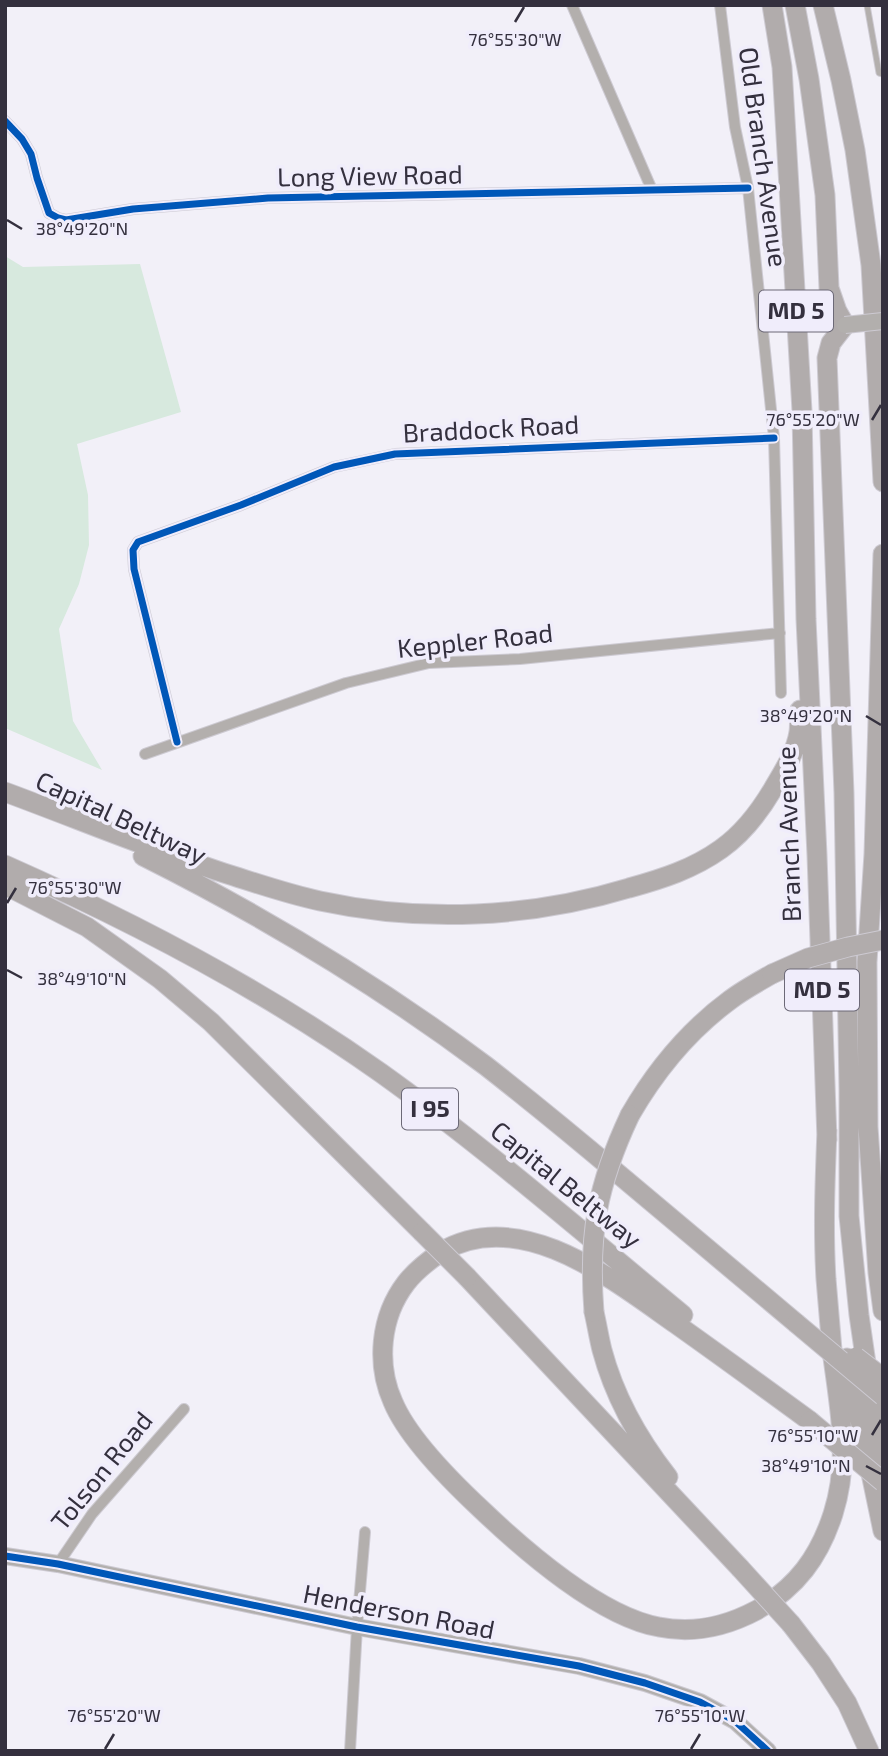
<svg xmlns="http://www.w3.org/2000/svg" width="888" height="1756" font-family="'Exo 2',sans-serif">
	<rect width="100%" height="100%" fill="#f2f0f8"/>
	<path fill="#d7e9de" d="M 5,256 L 23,267 L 140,264 L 181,412 L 77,444 L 88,495 L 89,545 L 79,584 L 59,629 L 73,721 L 102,770 L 5,728 Z"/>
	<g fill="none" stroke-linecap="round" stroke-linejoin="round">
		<g stroke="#cdcad2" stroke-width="7">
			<path id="lane" d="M 867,5 L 879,73 L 883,74"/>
		</g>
		<g stroke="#cdcad2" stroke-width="12">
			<path id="street" d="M 572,5 L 652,190
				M 720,5 L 735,127 L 748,188 L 774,438 L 781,693
				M 5,121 L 22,139 L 31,154 L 37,178 L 49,213 L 58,218 L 66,220 L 133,209 L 268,198 L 748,188
				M 177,742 L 134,569 L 133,550 L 138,542 L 241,505 L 334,467 L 395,454 L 774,438
				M 145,754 L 346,683 L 429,663 L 520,659 L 780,633
				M 58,1564 L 92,1514 L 184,1409
				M 350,1751 L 357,1627 L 365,1532"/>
		</g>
		<g stroke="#cdcad2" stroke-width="18">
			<path id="secondary" d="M 5,1556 L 58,1564 L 357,1627 L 579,1666 L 645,1683 L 700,1702 L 735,1721 L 768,1751"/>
		</g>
		<g stroke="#cdcad2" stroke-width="21">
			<path id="highway" d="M 772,5 L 782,67 L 802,411 L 806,619 L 817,855 L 827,1140
				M 795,5 L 809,79 L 825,195 L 829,288 L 837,311 L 845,325 L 831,343 L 827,358 L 844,793 L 849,1089 L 849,1216 L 859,1315 L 880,1460
				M 823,5 L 841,80 L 855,150 L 871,265 L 883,482
				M 883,554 L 874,854 L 867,962 L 868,1127 L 878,1273 L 883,1311
				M 5,792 C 78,819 150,849 224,873 C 256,883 287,894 320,901 C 422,923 530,918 629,888 C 662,879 693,869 721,849 C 742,834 760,811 773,789 C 783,772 796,752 799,732 C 800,725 799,717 800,710
				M 143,856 C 263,916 379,986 486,1066 C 532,1102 577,1139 622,1177 C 680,1226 738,1274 796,1323
				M 5,865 C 136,923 264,990 381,1073 C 486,1148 583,1233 683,1315
				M 5,885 L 87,927 L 160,979 L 211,1022 L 422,1232
				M 630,1115 C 656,1070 688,1031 730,1000 C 743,990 758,982 772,974
				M 467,1277 L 740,1568
				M 594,1312 C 597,1325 599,1338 602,1350 C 614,1395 639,1440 668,1477
				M 847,1358 L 883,1531
				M 810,1421 C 765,1388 721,1356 676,1324 C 613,1280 521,1205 441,1252 C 428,1261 416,1270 406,1283 C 380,1317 376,1364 393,1402 C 408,1438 454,1484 483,1511 C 525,1551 601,1617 659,1627 C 693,1634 727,1626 757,1610 C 797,1587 819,1557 833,1514 C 851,1458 839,1406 832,1350 C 830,1327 828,1303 826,1279 C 823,1229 825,1180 827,1130
				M 791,1624 L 821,1663 L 847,1703 L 869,1751"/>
		</g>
		<use href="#lane" stroke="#b3afad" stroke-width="5"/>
		<use href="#street" stroke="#b3afad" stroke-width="10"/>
		<use href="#secondary" stroke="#b2afad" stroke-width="16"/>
		<use href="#highway" stroke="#b1acac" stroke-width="19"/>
		<g stroke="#cdcad2" stroke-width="18" stroke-linecap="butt">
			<path id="secondary-bridge" d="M 845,325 L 883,321"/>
		</g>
		<g stroke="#cdcad2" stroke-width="21" stroke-linecap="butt">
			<path id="highway-bridge" d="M 772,974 L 808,958 L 848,947 L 883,940
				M 422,1232 L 467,1277
				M 594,1312 C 588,1235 597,1185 630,1115
				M 796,1323 L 883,1396
				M 856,1357 L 883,1378
				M 810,1421 L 883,1482
				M 740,1568 L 791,1624"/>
		</g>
		<use href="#secondary-bridge" stroke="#b2afad" stroke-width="16"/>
		<use href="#highway-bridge" stroke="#b1acac" stroke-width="19"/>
		<g stroke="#f0edfb" stroke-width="11">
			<path id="cycleway" d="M 5,121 L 22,139 L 31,154 L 37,178 L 49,213 L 58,218 L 66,220 L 133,209 L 268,198 L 748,188
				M 177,742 L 134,569 L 133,550 L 138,542 L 241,505 L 334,467 L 395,454 L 774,438
				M 5,1556 L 58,1564 L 357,1627 L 579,1666 L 645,1683 L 700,1702 L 735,1721 L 768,1751"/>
		</g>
		<use href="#cycleway" stroke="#0057b8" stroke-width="7"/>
	</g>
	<path fill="none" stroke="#34303e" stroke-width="2.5" d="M 515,22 L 524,7M 7,220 L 22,229M 872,420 L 881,405M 866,716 L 881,725M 7,903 L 16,888M 7,970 L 22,978M 872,1435 L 881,1420M 866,1466 L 881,1474M 105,1749 L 114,1734M 691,1749 L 700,1734"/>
	<g text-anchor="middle" stroke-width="7" stroke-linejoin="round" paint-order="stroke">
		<g fill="#f0edfb" stroke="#6c6977" stroke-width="2">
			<rect x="759" y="290.5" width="74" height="41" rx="5"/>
			<rect x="785" y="969.5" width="74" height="41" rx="5"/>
			<rect x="402" y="1088.5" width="56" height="41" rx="5"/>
		</g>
		<g font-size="24" font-weight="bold" fill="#34303e">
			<text x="796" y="319">MD 5</text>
			<text x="822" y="998">MD 5</text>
			<text x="430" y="1117">I 95</text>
		</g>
		<g font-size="26" fill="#34303e" stroke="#f0edfb">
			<text transform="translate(763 157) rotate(82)" y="9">Old Branch Avenue</text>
			<text transform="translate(370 176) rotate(-1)" y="9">Long View Road</text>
			<text transform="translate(491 429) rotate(-3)" y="9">Braddock Road</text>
			<text transform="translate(475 641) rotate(-6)" y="9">Keppler Road</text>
			<text transform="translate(121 818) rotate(25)" y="9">Capital Beltway</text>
			<text transform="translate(789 834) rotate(-92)" y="9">Branch Avenue</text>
			<text transform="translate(566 1185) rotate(39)" y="9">Capital Beltway</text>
			<text transform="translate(102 1471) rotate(-51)" y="9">Tolson Road</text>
			<text transform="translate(399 1612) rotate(11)" y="9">Henderson Road</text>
		</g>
	</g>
	<g font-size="18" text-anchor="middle" fill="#34303e" stroke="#f0edfb" stroke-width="7" stroke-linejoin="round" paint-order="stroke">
		<text x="515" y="46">76°55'30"W</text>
		<text x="82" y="235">38°49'20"N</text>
		<text x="813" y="426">76°55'20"W</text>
		<text x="806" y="722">38°49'20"N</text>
		<text x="75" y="894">76°55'30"W</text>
		<text x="82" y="985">38°49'10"N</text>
		<text x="813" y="1442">76°55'10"W</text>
		<text x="806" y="1472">38°49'10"N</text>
		<text x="114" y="1722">76°55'20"W</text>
		<text x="700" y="1722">76°55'10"W</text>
	</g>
	<rect width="888" height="1756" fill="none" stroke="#34303e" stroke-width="14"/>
</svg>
